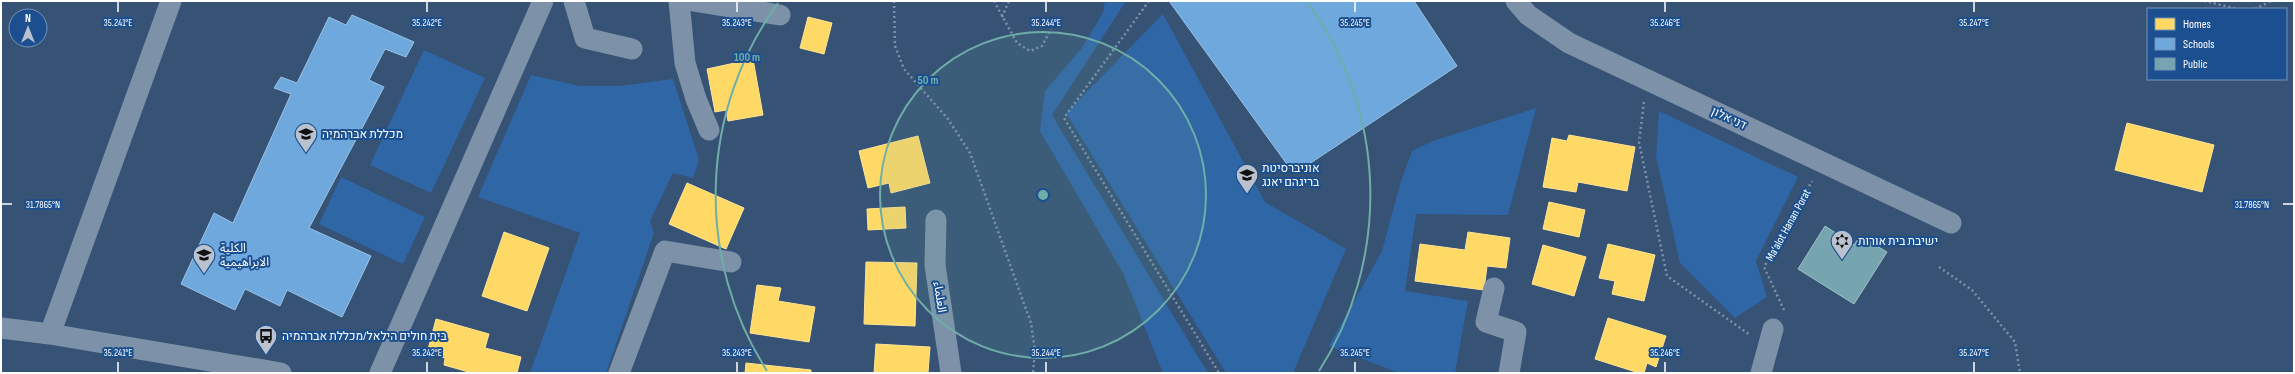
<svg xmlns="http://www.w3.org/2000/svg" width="2295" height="374" font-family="'Sofia Sans Condensed','Noto Sans Arabic',Heebo,sans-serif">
	<rect width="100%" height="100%" fill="#365274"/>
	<path fill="#2f66a5" d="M 1105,1 L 1126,1 L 1052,115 L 1208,373 L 1163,373 L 1123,273 L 1040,131 L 1045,91 L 1082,48 L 1103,12 Z
		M 1163,14 L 1265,202 L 1346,249 L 1293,373 L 1226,373 L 1066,113 Z
		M 424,50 L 485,78 L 431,193 L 370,165 Z
		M 531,75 L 580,86 L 620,86 L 673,79 L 699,160 L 693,178 L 673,173 L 650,221 L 654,233 L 606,373 L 530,373 L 580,233 L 478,197 Z
		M 1536,108 L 1508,215 L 1416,214 L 1405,291 L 1468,301 L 1455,373 L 1399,373 L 1329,346 L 1382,251 L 1400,184 L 1412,151 L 1433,141 Z
		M 1659,111 L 1798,177 L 1756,261 L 1767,297 L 1735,318 L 1680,263 L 1656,156 Z
		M 341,177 L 425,217 L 403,264 L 319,224 Z"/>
	<path fill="#ffd966" stroke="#ffe494" d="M 808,17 L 832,23 L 824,54 L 800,48 Z
		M 753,59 L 763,115 L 728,121 L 726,110 L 715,112 L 707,69 Z
		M 2127,123 L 2214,145 L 2202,192 L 2115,170 Z
		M 1569,135 L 1635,147 L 1627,191 L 1578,182 L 1576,192 L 1543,187 L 1552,138 L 1567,141 Z
		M 918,136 L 930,183 L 891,193 L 889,183 L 868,188 L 859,151 Z
		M 687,183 L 744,208 L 726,249 L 669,224 Z
		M 1549,202 L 1585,210 L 1579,237 L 1543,229 Z
		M 905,207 L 906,228 L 868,230 L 867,209 Z
		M 504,232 L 549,248 L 527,311 L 482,296 Z
		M 1468,232 L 1510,238 L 1506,268 L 1487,266 L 1484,290 L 1415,281 L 1420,244 L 1465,250 Z
		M 1608,244 L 1655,255 L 1644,301 L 1612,294 L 1615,281 L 1599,278 Z
		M 1543,245 L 1586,257 L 1574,296 L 1532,284 Z
		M 866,262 L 917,263 L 915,326 L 864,324 Z
		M 757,285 L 781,288 L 778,301 L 815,307 L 809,342 L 750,333 Z
		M 1608,318 L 1666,336 L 1656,367 L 1647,363 L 1644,373 L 1639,373 L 1595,359 Z
		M 436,319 L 489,334 L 485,348 L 521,357 L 517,373 L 472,373 L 444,365 L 445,358 L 427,353 Z
		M 876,344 L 930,347 L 928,373 L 874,373 Z
		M 746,363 L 811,370 L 811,373 L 745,373 Z"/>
	<path fill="#6fa8dc" stroke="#9ac2e6" d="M 1169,1 L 1414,1 L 1457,66 L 1294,174 Z
		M 352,15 L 414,42 L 406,57 L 385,49 L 369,80 L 384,87 L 309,228 L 371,256 L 342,317 L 287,290 L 280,306 L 245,289 L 235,310 L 181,284 L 214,213 L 233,223 L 291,94 L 274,88 L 281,77 L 297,83 L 329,17 L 346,25 Z"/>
	<path fill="#76a5af" stroke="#9fc0c7" d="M 1825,226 L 1854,245 L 1860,236 L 1887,252 L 1854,304 L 1798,269 Z"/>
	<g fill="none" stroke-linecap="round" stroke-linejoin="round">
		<path stroke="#7d92a8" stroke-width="2.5" stroke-dasharray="2 3" stroke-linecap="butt" d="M 894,1 L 895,46 L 904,69 L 948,119 L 970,153 L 1031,323 L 1035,351 L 1033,373
			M 994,1 L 1017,43 L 1030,51 L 1042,46 L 1051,29
			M 1149,1 L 1064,118 L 1219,373
			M 2204,1 L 2238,9
			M 2255,9 L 2271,1
			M 1002,17 L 1009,1
			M 1644,102 L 1639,142 L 1667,276 L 1750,335
			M 1939,267 L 1972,290 L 2015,342 L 2020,373
			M 1784,310 L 1764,267 L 1812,181"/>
		<path stroke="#7d92a8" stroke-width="21" d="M 574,1 L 585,38 L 632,49
			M 679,1 L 685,63 L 696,99 L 709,130
			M 693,1 L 780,15
			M 1516,1 L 1528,15 L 1569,43 L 1951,223
			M 936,220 L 935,265 L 951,373
			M 1494,288 L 1486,322 L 1516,332 L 1509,373
			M 1,328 L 50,334 L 281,373
			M 50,334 L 171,1
			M 380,373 L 543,1
			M 619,373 L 665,251 L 731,262
			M 1761,373 L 1773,329"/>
	</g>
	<path fill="none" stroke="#fff" stroke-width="1.5" d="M 118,2 L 118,12M 427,2 L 427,12M 737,2 L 737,12M 1046,2 L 1046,12M 1355,2 L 1355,12M 1665,2 L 1665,12M 1974,2 L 1974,12M 2,204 L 12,204M 2283,204 L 2293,204M 118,362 L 118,372M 427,362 L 427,372M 737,362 L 737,372M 1046,362 L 1046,372M 1355,362 L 1355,372M 1665,362 L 1665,372M 1974,362 L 1974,372"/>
	<circle cx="1043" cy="195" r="163" fill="#6fada8" fill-opacity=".12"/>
	<g fill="none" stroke="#6fada8" stroke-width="2">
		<circle cx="1043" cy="195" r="163"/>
		<path d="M767 371A327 327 0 0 1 778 3M1308 3A327 327 0 0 1 1319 371"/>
	</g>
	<defs>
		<g id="university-pin" transform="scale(1.15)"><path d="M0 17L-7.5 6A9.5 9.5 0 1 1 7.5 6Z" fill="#b9c2ce" stroke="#1b4f8f"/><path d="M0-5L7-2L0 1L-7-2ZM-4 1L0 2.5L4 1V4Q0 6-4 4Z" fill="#111"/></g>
		<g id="synagogue-pin" transform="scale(1.15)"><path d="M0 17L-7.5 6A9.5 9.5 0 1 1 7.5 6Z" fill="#b9c2ce" stroke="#1b4f8f"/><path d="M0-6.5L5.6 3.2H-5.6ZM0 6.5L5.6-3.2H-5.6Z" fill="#111"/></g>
		<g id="bus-pin" transform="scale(1.15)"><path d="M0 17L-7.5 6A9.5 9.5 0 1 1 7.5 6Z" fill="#b9c2ce" stroke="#1b4f8f"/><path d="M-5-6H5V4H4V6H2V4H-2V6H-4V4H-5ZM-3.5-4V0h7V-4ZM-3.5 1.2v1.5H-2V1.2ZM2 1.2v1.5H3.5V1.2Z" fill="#111"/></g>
	</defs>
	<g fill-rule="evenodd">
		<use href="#university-pin" x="306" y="134"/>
		<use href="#university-pin" x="1247" y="175"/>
		<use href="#synagogue-pin" x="1842" y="241"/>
		<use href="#university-pin" x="204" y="255"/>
		<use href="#bus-pin" x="266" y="336"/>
	</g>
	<g text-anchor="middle" stroke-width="4" stroke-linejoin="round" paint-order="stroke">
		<g font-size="12" fill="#fff" stroke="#1b4f8f">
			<text transform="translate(1729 118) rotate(25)" y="4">דני אלון</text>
			<text transform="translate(1788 225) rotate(-61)" y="4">Ma’alot Hanan Porat</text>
			<text transform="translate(940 297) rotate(81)" y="4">العلماء</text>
		</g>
		<g font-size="12" fill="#fff" stroke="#1b4f8f" text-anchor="start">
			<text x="322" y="138">מכללת אברהמיה</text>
			<text x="1262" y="172">אוניברסיטת<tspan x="1262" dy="14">בריגהם יאנג</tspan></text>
			<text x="1858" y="245">ישיבת בית אורות</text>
			<text x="220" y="252">الكلية<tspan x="220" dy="14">الابراهيمية</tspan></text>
			<text x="282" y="340">בית חולים הילאל/מכללת אברהמיה</text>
		</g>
	</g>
	<g font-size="10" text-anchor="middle" fill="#fff" stroke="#1b4f8f" stroke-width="4" stroke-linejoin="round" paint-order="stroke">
		<text x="118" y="26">35.241°E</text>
		<text x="427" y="26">35.242°E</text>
		<text x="737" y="26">35.243°E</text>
		<text x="1046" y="26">35.244°E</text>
		<text x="1355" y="26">35.245°E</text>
		<text x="1665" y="26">35.246°E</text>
		<text x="1974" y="26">35.247°E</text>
		<text x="43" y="208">31.7865°N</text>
		<text x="2252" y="208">31.7865°N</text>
		<text x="118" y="356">35.241°E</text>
		<text x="427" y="356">35.242°E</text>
		<text x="737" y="356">35.243°E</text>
		<text x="1046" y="356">35.244°E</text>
		<text x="1355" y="356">35.245°E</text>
		<text x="1665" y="356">35.246°E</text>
		<text x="1974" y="356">35.247°E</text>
	</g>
	<circle cx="1043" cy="195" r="6" fill="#6fada8" stroke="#1b4f8f" stroke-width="2"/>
	<g font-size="12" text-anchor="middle" font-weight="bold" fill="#6fada8" stroke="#1b4f8f" stroke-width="4" stroke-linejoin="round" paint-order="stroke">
		<text x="747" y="61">100 m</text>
		<text x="928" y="84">50 m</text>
	</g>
	<rect width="2295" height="374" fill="none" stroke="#ffffff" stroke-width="4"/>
	<rect x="2147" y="8" width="140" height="72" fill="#1b4f8f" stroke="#7695bc"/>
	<rect x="2155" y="18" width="20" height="12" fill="#ffd966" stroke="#7695bc"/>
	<text x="2183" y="28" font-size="12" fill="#ffffff">Homes</text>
	<rect x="2155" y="38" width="20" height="12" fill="#6fa8dc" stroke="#7695bc"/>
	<text x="2183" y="48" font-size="12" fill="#ffffff">Schools</text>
	<rect x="2155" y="58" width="20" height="12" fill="#76a5af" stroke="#7695bc"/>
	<text x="2183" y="68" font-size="12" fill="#ffffff">Public</text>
	<g transform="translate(28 28)"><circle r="19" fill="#1b4f8f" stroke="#7695bc"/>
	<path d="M0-3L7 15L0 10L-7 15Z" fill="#b9c2ce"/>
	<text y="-6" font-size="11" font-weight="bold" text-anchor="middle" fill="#ffffff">N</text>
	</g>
</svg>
